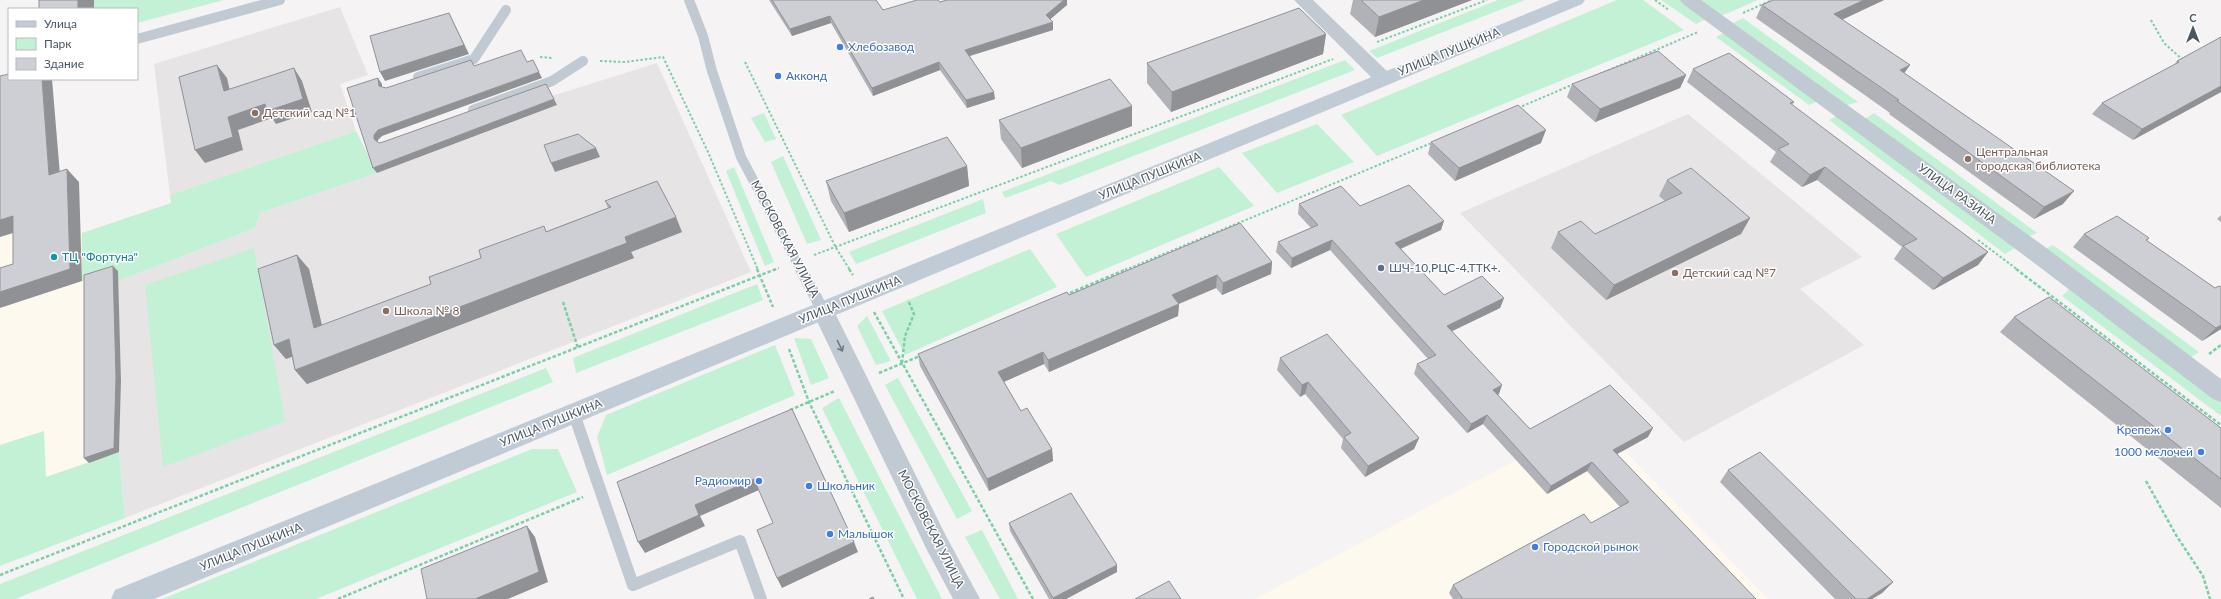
<svg xmlns="http://www.w3.org/2000/svg" width="2221" height="599" font-family="Lato,sans-serif">
	<rect width="100%" height="100%" fill="#f5f3f3"/>
	<path fill="#fdf9ef" d="M 78,177 L 82,281 L 118,271 L 121,381 L 119,452 L 45,477 L 44,431 L 0,445 L 0,201 Z
		M 1624,450 L 1768,599 L 1255,599 L 1516,460 L 1547,494 Z"/>
	<path fill="#e6e4e5" d="M 340,7 L 368,75 L 340,84 L 356,131 L 170,195 L 154,64 Z
		M 657,63 L 751,272 L 125,518 L 119,452 L 121,381 L 118,281 L 255,228 L 260,213 L 377,173 L 557,105 L 552,96 Z
		M 1688,114 L 1862,257 L 1800,289 L 1864,345 L 1684,442 L 1460,213 Z"/>
	<path fill="#c3f1d5" d="M 94,0 L 224,0 L 137,23 L 137,9 L 94,9 Z
		M 1498,0 L 1525,0 L 1377,58 L 1369,51 Z
		M 1617,0 L 1643,0 L 1684,30 L 1377,156 L 1341,115 Z
		M 1661,0 L 1680,0 L 1706,19 L 1696,24 Z
		M 1699,0 L 1758,0 L 1721,16 Z
		M 1743,18 L 1858,102 L 1847,105 L 1733,23 Z
		M 1725,32 L 1820,100 L 1809,105 L 1716,37 Z
		M 1345,60 L 1355,70 L 1059,185 L 1051,181 L 1005,198 L 1002,192 Z
		M 764,113 L 776,139 L 765,142 L 751,118 Z
		M 1874,113 L 2037,233 L 2027,237 L 1865,119 Z
		M 1838,115 L 2015,248 L 2005,254 L 1829,120 Z
		M 1317,124 L 1354,162 L 1277,193 L 1242,153 Z
		M 356,131 L 377,173 L 260,213 L 255,228 L 118,281 L 117,271 L 82,281 L 82,233 L 171,203 L 170,195 Z
		M 783,156 L 821,240 L 807,244 L 771,162 Z
		M 734,167 L 774,262 L 765,266 L 726,171 Z
		M 1219,167 L 1254,206 L 1086,277 L 1056,234 Z
		M 983,199 L 986,213 L 856,264 L 849,252 Z
		M 2053,245 L 2199,352 L 2188,359 L 2042,251 Z
		M 254,248 L 285,421 L 163,467 L 145,285 Z
		M 1030,249 L 1057,287 L 905,355 L 882,311 Z
		M 757,284 L 763,300 L 576,373 L 573,358 Z
		M 2071,287 L 2221,402 L 2221,416 L 2062,296 Z
		M 867,316 L 891,361 L 876,365 L 857,326 Z
		M 794,338 L 811,339 L 829,378 L 811,385 Z
		M 775,345 L 795,395 L 607,475 L 597,437 L 606,415 Z
		M 546,368 L 553,382 L 15,599 L 0,599 L 0,584 Z
		M 898,378 L 972,511 L 957,519 L 885,385 Z
		M 839,398 L 942,599 L 917,599 L 822,408 Z
		M 44,431 L 46,477 L 119,452 L 125,518 L 0,566 L 0,445 Z
		M 532,449 L 558,449 L 577,492 L 316,599 L 162,599 Z
		M 982,530 L 1018,599 L 1000,599 L 965,537 Z"/>
	<g fill="none" stroke-linecap="round" stroke-linejoin="round">
		<path stroke="#7ad0a6" stroke-width="2" stroke-dasharray="2.5 2" stroke-linecap="butt" d="M 1655,0 L 1669,10
			M 1743,13 L 1772,0
			M 2151,20 L 2164,43 L 2183,60
			M 1377,42 L 1487,0
			M 540,57 L 553,58
			M 600,61 L 625,62 L 663,57 L 708,152 L 758,270
			M 745,62 L 836,248 L 850,270
			M 1583,81 L 1698,32
			M 1518,108 L 1574,84
			M 1978,240 L 2018,270
			M 814,255 L 1333,59
			M 774,270 L 779,268
			M 1125,270 L 1434,142"/>
		<path stroke="#7ad0a6" stroke-width="2.5" stroke-dasharray="3.5 2" stroke-linecap="butt" d="M 757,269 L 773,307
			M 849,269 L 853,275
			M 2016,269 L 2221,425
			M 1065,295 L 1127,269
			M 563,302 L 578,348
			M 874,312 L 1033,599
			M 789,349 L 809,402 L 904,599
			M 2209,354 L 2221,345
			M 902,363 L 905,336 L 914,314 L 908,300
			M 879,373 L 920,356
			M 790,410 L 835,391
			M 2146,481 L 2176,535 L 2203,576 L 2210,599
			M 0,575 L 776,269
			M 338,599 L 583,497"/>
		<path stroke="#c1cad2" stroke-width="10" d="M 689,0 L 703,36 L 712,71 L 741,157 L 801,270
			M 137,39 L 280,0
			M 418,77 L 474,59 L 506,10
			M 473,110 L 552,81 L 583,61"/>
		<path stroke="#c1cad2" stroke-width="12" d="M 801,269 L 823,311
			M 574,414 L 633,585 L 740,541 L 761,599"/>
		<path fill="#c1cad2" fill-rule="evenodd" d="M 1680,0 L 1701,0 L 2041,244 L 2221,379 L 2221,402 L 2213,399 L 2025,256 L 1683,4 Z"/>
		<path fill="#c1cad2" fill-rule="evenodd" d="M 1294,0 L 1313,0 L 1391,75 L 1393,79 L 1391,83 L 1384,85 L 1377,83 Z
			M 823,302 L 831,305 L 945,534 L 980,599 L 953,599 L 927,550 L 812,311 L 815,305 Z"/>
		<path fill="#c1cbd6" fill-rule="evenodd" d="M 1560,0 L 1585,0 L 1582,4 L 154,599 L 111,599 L 115,590 Z"/>
	</g>
	<path fill="#b0b2b7" d="M 769,0 L 876,0 L 883,10 L 940,2 L 947,0 L 1067,0 L 1067,5 L 1050,19 L 1053,30 L 970,56 L 995,99 L 967,108 L 940,70 L 873,96 L 831,23 L 792,36 Z
		M 1353,0 L 1472,0 L 1375,37 L 1350,14 Z
		M 1773,0 L 1884,0 L 1842,19 L 1904,73 L 2063,204 L 2034,219 L 1889,114 L 1890,113 L 1756,18 L 1762,5 Z
		M 1326,34 L 1323,54 L 1171,112 L 1147,83 L 1147,63 Z
		M 2221,37 L 2221,92 L 2133,140 L 2092,114 L 2102,103 L 2174,65 L 2177,61 Z
		M 1693,69 L 1794,102 L 1792,105 L 1988,252 L 1978,265 L 1933,290 L 1894,259 L 1902,247 L 1817,180 L 1802,187 L 1770,162 L 1776,152 L 1687,82 Z
		M 1686,75 L 1680,88 L 1595,122 L 1567,97 L 1572,84 Z
		M 999,120 L 1132,126 L 1022,168 L 1001,139 Z
		M 1431,142 L 1541,143 L 1455,181 L 1428,154 Z
		M 967,166 L 969,186 L 849,232 L 831,201 L 826,181 Z
		M 1667,180 L 1750,218 L 1741,234 L 1606,300 L 1551,248 L 1558,232 L 1595,234 L 1665,201 L 1659,196 Z
		M 605,201 L 682,232 L 631,252 L 634,258 L 307,384 L 295,370 L 292,357 L 286,359 L 274,345 L 297,255 L 309,269 L 322,326 L 431,284 L 481,258 L 547,231 L 608,208 Z
		M 1299,204 L 1360,206 L 1441,230 L 1401,249 L 1444,295 L 1504,298 L 1500,308 L 1452,331 L 1499,394 L 1498,395 L 1530,429 L 1648,437 L 1617,454 L 1756,599 L 1453,599 L 1449,593 L 1453,585 L 1591,523 L 1620,507 L 1587,471 L 1547,494 L 1483,424 L 1467,433 L 1414,374 L 1417,364 L 1428,359 L 1330,250 L 1291,268 L 1276,252 L 1278,242 L 1311,228 L 1298,214 Z
		M 2221,215 L 2221,222 L 2217,219 Z
		M 2084,234 L 2149,238 L 2147,241 L 2221,329 L 2202,341 L 2073,247 Z
		M 1272,262 L 1271,274 L 1222,295 L 1216,288 L 1179,304 L 1178,316 L 1049,372 L 1044,364 L 1004,382 L 1021,411 L 1052,449 L 1053,461 L 989,491 L 920,366 L 918,354 L 1069,295 Z
		M 2014,317 L 2221,428 L 2221,508 L 2000,332 Z
		M 1280,358 L 1419,438 L 1414,449 L 1365,477 L 1341,448 L 1343,439 L 1305,394 L 1300,397 L 1277,370 Z
		M 1728,470 L 1893,582 L 1882,593 L 1872,599 L 1835,599 L 1720,482 Z
		M 1009,523 L 1117,572 L 1066,599 L 1049,599 L 1010,531 Z"/>
	<path fill="#909195" d="M 78,0 L 94,0 L 94,9 L 78,9 Z
		M 1064,0 L 1067,0 L 1067,5 L 1047,22 L 1046,15 Z
		M 1424,0 L 1472,0 L 1375,37 L 1379,17 Z
		M 1864,0 L 1884,0 L 1827,27 L 1834,14 Z
		M 449,13 L 469,54 L 385,81 L 380,72 Z
		M 830,16 L 831,23 L 792,36 L 790,29 Z
		M 1053,22 L 1053,30 L 966,57 L 965,50 Z
		M 1326,34 L 1323,54 L 1171,112 L 1172,92 Z
		M 939,62 L 940,70 L 873,96 L 872,88 Z
		M 217,65 L 227,78 L 233,104 L 224,91 Z
		M 1910,65 L 1901,78 L 1900,70 Z
		M 294,68 L 302,81 L 312,112 L 276,124 L 272,118 L 238,130 L 243,150 L 205,163 L 195,150 L 228,117 Z
		M 539,72 L 542,78 L 382,136 L 378,140 L 378,145 L 374,139 L 374,135 L 378,130 Z
		M 1686,75 L 1680,88 L 1595,122 L 1600,109 Z
		M 378,78 L 382,84 L 382,92 L 379,86 Z
		M 42,79 L 52,79 L 61,187 L 49,175 Z
		M 2221,86 L 2221,92 L 2133,140 L 2142,129 Z
		M 994,92 L 995,99 L 967,108 L 966,100 Z
		M 554,99 L 557,105 L 377,173 L 373,168 Z
		M 1132,106 L 1132,126 L 1022,168 L 1021,148 Z
		M 1546,130 L 1541,143 L 1455,181 L 1459,168 Z
		M 596,148 L 600,157 L 555,172 L 551,163 Z
		M 967,166 L 969,186 L 849,232 L 844,213 Z
		M 1825,167 L 1817,180 L 1802,187 L 1810,175 Z
		M 67,169 L 79,182 L 82,281 L 0,308 L 0,292 Z
		M 2074,191 L 2063,204 L 2034,219 L 2044,207 Z
		M 13,216 L 26,229 L 0,237 L 0,220 Z
		M 676,217 L 682,232 L 631,252 L 634,258 L 307,384 L 295,370 Z
		M 1750,218 L 1741,234 L 1606,300 L 1614,285 Z
		M 1444,221 L 1441,230 L 1393,252 L 1395,243 Z
		M 1332,240 L 1330,250 L 1291,268 L 1292,258 Z
		M 1988,252 L 1978,265 L 1933,290 L 1943,278 Z
		M 297,255 L 309,269 L 326,343 L 314,328 Z
		M 1272,262 L 1271,274 L 1222,295 L 1223,283 Z
		M 113,266 L 118,271 L 121,381 L 119,452 L 89,463 L 84,458 Z
		M 1217,275 L 1216,288 L 1171,307 L 1172,295 Z
		M 1504,298 L 1500,308 L 1444,335 L 1447,326 Z
		M 1179,304 L 1178,316 L 1049,372 L 1048,360 Z
		M 2221,325 L 2221,329 L 2202,341 L 2216,328 Z
		M 289,339 L 301,353 L 286,359 L 274,345 Z
		M 1043,352 L 1044,364 L 999,384 L 998,372 Z
		M 1308,382 L 1305,394 L 1300,397 L 1302,385 Z
		M 1502,385 L 1499,394 L 1490,399 L 1493,390 Z
		M 1487,415 L 1483,424 L 1467,433 L 1471,424 Z
		M 1653,428 L 1648,437 L 1608,459 L 1613,450 Z
		M 1419,438 L 1414,449 L 1365,477 L 1368,466 Z
		M 1052,449 L 1053,461 L 989,491 L 987,479 Z
		M 1592,462 L 1587,471 L 1547,494 L 1551,486 Z
		M 754,479 L 759,490 L 700,516 L 705,526 L 645,553 L 638,542 L 695,505 Z
		M 527,526 L 535,537 L 548,582 L 508,599 L 475,599 Z
		M 854,542 L 858,552 L 782,588 L 777,578 Z
		M 1117,565 L 1117,572 L 1066,599 L 1053,599 L 1053,598 Z
		M 1893,582 L 1882,593 L 1872,599 L 1867,599 Z"/>
	<path fill="#cdcfd5" stroke="#909195" d="M 39,0 L 78,0 L 78,9 L 39,9 Z
		M 772,0 L 876,0 L 883,10 L 917,0 L 938,0 L 940,2 L 947,0 L 1064,0 L 1046,15 L 1053,22 L 965,50 L 994,92 L 966,100 L 939,62 L 872,88 L 830,16 L 790,29 Z
		M 1361,0 L 1424,0 L 1379,17 Z
		M 1773,0 L 1864,0 L 1834,14 L 1910,65 L 1900,70 L 2074,191 L 2044,207 L 1897,101 L 1899,100 L 1762,5 Z
		M 1299,8 L 1326,34 L 1172,92 L 1147,63 Z
		M 449,13 L 464,45 L 380,72 L 370,36 Z
		M 2221,37 L 2221,86 L 2142,129 L 2102,103 L 2179,62 L 2177,61 Z
		M 521,50 L 527,62 L 533,60 L 539,72 L 378,130 L 374,135 L 374,139 L 379,143 L 383,142 L 546,84 L 554,99 L 373,168 L 347,88 L 378,78 L 379,86 L 386,88 L 471,60 L 474,66 Z
		M 1658,51 L 1686,75 L 1600,109 L 1572,84 Z
		M 1729,53 L 1794,102 L 1790,103 L 1988,252 L 1943,278 L 1903,246 L 1917,239 L 1825,167 L 1810,175 L 1778,149 L 1789,144 L 1693,69 Z
		M 217,65 L 224,91 L 294,68 L 303,99 L 267,111 L 265,104 L 228,117 L 233,137 L 195,150 L 179,77 Z
		M 9,74 L 9,79 L 42,79 L 49,175 L 67,169 L 70,269 L 0,292 L 0,268 L 13,264 L 13,216 L 0,220 L 0,76 Z
		M 1110,79 L 1132,106 L 1021,148 L 999,120 Z
		M 1518,105 L 1546,130 L 1459,168 L 1431,142 Z
		M 578,134 L 596,148 L 551,163 L 544,145 Z
		M 947,137 L 967,166 L 844,213 L 826,181 Z
		M 1691,168 L 1750,218 L 1614,285 L 1558,232 L 1581,221 L 1595,234 L 1682,193 L 1667,180 Z
		M 657,181 L 676,217 L 625,237 L 627,243 L 295,370 L 289,339 L 274,345 L 258,269 L 297,255 L 314,328 L 431,284 L 429,277 L 481,258 L 479,250 L 544,226 L 546,232 L 611,207 L 605,201 Z
		M 1409,185 L 1444,221 L 1395,243 L 1444,295 L 1482,276 L 1504,298 L 1447,326 L 1502,385 L 1493,390 L 1530,429 L 1610,385 L 1653,428 L 1613,450 L 1756,599 L 1463,599 L 1453,585 L 1584,514 L 1591,523 L 1629,502 L 1592,462 L 1551,486 L 1487,415 L 1471,424 L 1417,364 L 1436,355 L 1332,240 L 1292,258 L 1278,242 L 1318,225 L 1299,204 L 1341,186 L 1360,206 Z
		M 2117,216 L 2149,238 L 2146,240 L 2215,288 L 2219,286 L 2221,287 L 2221,325 L 2216,328 L 2084,234 Z
		M 1240,223 L 1272,262 L 1223,283 L 1217,275 L 1172,295 L 1179,304 L 1048,360 L 1043,352 L 998,372 L 1021,411 L 1027,408 L 1052,449 L 987,479 L 918,354 L 1067,292 L 1069,295 Z
		M 113,266 L 116,377 L 114,448 L 84,458 L 84,275 Z
		M 2049,297 L 2221,428 L 2221,479 L 2014,317 Z
		M 1327,334 L 1419,438 L 1368,466 L 1344,437 L 1351,433 L 1308,382 L 1302,385 L 1280,358 Z
		M 792,409 L 854,542 L 777,578 L 757,530 L 773,523 L 754,479 L 695,505 L 699,515 L 638,542 L 617,482 Z
		M 1760,452 L 1893,582 L 1867,599 L 1856,599 L 1728,470 Z
		M 1071,493 L 1117,565 L 1053,598 L 1009,523 Z
		M 527,526 L 539,572 L 475,599 L 427,599 L 421,569 Z
		M 1169,581 L 1181,599 L 1135,599 Z
		M 873,597 L 874,599 L 869,599 Z"/>
	<defs><path id="oneway-shaft" d="M-6 0H5M1.5-3L5.5 0L1.5 3" fill="none" stroke-width="1.6" stroke-linecap="round" stroke-linejoin="round"/></defs>
	<use stroke="#6e7983" href="#oneway-shaft" transform="translate(840 346) rotate(64)"/>
	<g fill="#3f7fe0" stroke="#fff" stroke-width="1.5">
		<circle cx="840" cy="47" r="4"/>
		<circle cx="778" cy="76" r="4"/>
		<circle cx="2168" cy="430" r="4"/>
		<circle cx="2201" cy="452" r="4"/>
		<circle cx="759" cy="481" r="4"/>
		<circle cx="809" cy="486" r="4"/>
		<circle cx="830" cy="534" r="4"/>
		<circle cx="1535" cy="547" r="4"/>
	</g>
	<g fill="#8d6e63" stroke="#fff" stroke-width="1.5">
		<circle cx="255" cy="113" r="4"/>
		<circle cx="1968" cy="159" r="4"/>
		<circle cx="1675" cy="273" r="4"/>
		<circle cx="386" cy="311" r="4"/>
	</g>
	<circle fill="#0f9aa8" stroke="#fff" stroke-width="1.5" cx="54" cy="257" r="4"/>
	<circle fill="#5c6f8a" stroke="#fff" stroke-width="1.5" cx="1381" cy="268" r="4"/>
	<g text-anchor="middle" stroke-width="3" stroke-linejoin="round" paint-order="stroke">
		<g font-size="12" fill="#366cbe" stroke="#fff" text-anchor="start">
			<text x="848" y="51">Хлебозавод</text>
			<text x="786" y="80">Акконд</text>
			<text x="2160" y="434" text-anchor="end">Крепеж</text>
			<text x="2193" y="456" text-anchor="end">1000 мелочей</text>
			<text x="751" y="485" text-anchor="end">Радиомир</text>
			<text x="817" y="490">Школьник</text>
			<text x="838" y="538">Малышок</text>
			<text x="1543" y="551">Городской рынок</text>
		</g>
		<g font-size="12" fill="#4a5661" stroke="#fff">
			<text transform="translate(1449 52) rotate(-22)" y="4">УЛИЦА ПУШКИНА</text>
			<text transform="translate(1150 176) rotate(-22)" y="4">УЛИЦА ПУШКИНА</text>
			<text transform="translate(1957 194) rotate(36)" y="4">УЛИЦА РАЗИНА</text>
			<text transform="translate(785 239) rotate(62)" y="4">МОСКОВСКАЯ УЛИЦА</text>
			<text transform="translate(850 300) rotate(-22)" y="4">УЛИЦА ПУШКИНА</text>
			<text transform="translate(551 423) rotate(-22)" y="4">УЛИЦА ПУШКИНА</text>
			<text transform="translate(931 529) rotate(63)" y="4">МОСКОВСКАЯ УЛИЦА</text>
			<text transform="translate(251 547) rotate(-22)" y="4">УЛИЦА ПУШКИНА</text>
		</g>
		<g font-size="12" fill="#785e54" stroke="#fff" text-anchor="start">
			<text x="263" y="117">Детский сад №1</text>
			<text x="1976" y="156">Центральная<tspan x="1976" dy="14">городская библиотека</tspan></text>
			<text x="1683" y="277">Детский сад №7</text>
			<text x="394" y="315">Школа № 8</text>
		</g>
		<g font-size="12" fill="#0d838f" stroke="#fff" text-anchor="start">
			<text x="62" y="261">ТЦ "Фортуна"</text>
		</g>
		<g font-size="12" fill="#4e5e75" stroke="#fff" text-anchor="start">
			<text x="1389" y="272">ШЧ-10,РЦС-4,ТТК+.</text>
		</g>
	</g>
	<rect x="8" y="8" width="130" height="72" fill="#ffffff" stroke="#b7bbc0"/>
	<rect x="16" y="21" width="20" height="6" fill="#c1cbd6" stroke="#b7bbc0"/>
	<text x="44" y="28" font-size="12" fill="#4a5661">Улица</text>
	<rect x="16" y="38" width="20" height="12" fill="#c3f1d5" stroke="#b7bbc0"/>
	<text x="44" y="48" font-size="12" fill="#4a5661">Парк</text>
	<rect x="16" y="58" width="20" height="12" fill="#cdcfd5" stroke="#b7bbc0"/>
	<text x="44" y="68" font-size="12" fill="#4a5661">Здание</text>
	<g transform="translate(2193 28)" stroke="#ffffff" stroke-width="3" paint-order="stroke">
	<path d="M0-3L7 15L0 10L-7 15Z" fill="#4a5661"/>
	<text y="-6" font-size="11" font-weight="bold" text-anchor="middle" fill="#4a5661">С</text>
	</g>
</svg>
